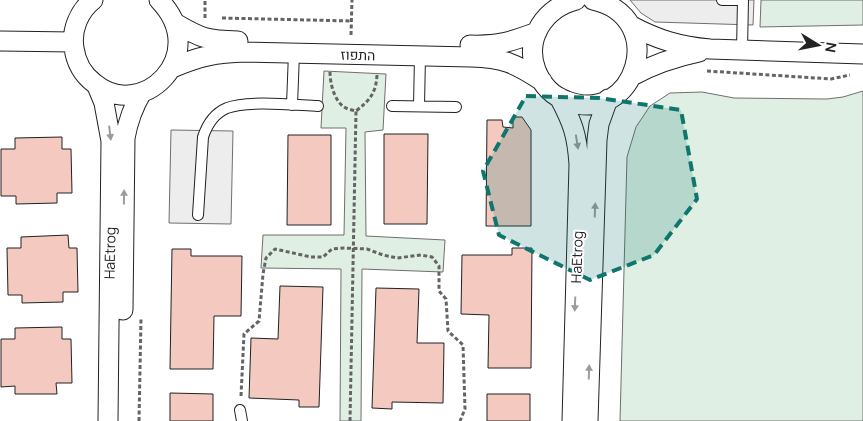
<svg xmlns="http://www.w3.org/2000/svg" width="863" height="421" font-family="Manrope,Heebo,sans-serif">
	<rect width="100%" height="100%" fill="#fff"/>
	<path fill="#e0efe3" stroke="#6f6f6f" d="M 761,0 L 863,0 L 863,25 L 760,27 Z
		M 324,71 L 386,74 L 383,130 L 365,132 L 366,236 L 445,240 L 443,272 L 362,269 L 361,421 L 340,421 L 341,269 L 261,268 L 263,235 L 344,235 L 346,128 L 321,128 Z
		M 863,91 L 863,421 L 620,421 L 627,157 L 636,127 L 650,106 L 670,93 L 702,92 L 734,98 L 827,99 L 843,97 Z"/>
	<path fill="#ededed" stroke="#6f6f6f" d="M 630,0 L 754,0 L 753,25 L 655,22 L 641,13 Z
		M 171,130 L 233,131 L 231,224 L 169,223 Z"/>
	<path fill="#f3c9c0" stroke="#222" d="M 513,117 L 522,117 L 531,130 L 531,226 L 486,226 L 487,120 L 502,120 L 503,127 L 513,128 Z
		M 384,134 L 428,134 L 427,224 L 384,224 Z
		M 288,135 L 331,135 L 331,225 L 287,225 Z
		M 62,137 L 62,149 L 71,149 L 72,193 L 57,193 L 57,203 L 16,204 L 16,196 L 1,196 L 1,149 L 15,149 L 15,138 Z
		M 68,235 L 69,248 L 77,248 L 78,292 L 63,292 L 63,302 L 22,303 L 22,295 L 8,295 L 7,248 L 21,248 L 21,237 Z
		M 512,248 L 532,248 L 531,368 L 488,368 L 489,315 L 461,314 L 462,255 L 512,255 Z
		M 172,249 L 191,249 L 191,256 L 242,256 L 241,316 L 214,316 L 213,369 L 170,369 Z
		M 280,286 L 323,287 L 319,407 L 299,407 L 299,400 L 249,398 L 251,338 L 278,339 Z
		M 376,288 L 419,289 L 417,343 L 444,343 L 443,403 L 392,402 L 392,409 L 372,408 Z
		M 62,327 L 62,339 L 71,339 L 72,383 L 56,383 L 57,394 L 15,394 L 15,386 L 1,387 L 1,339 L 15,339 L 15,328 Z
		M 170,393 L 213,394 L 213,421 L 170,421 Z
		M 487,394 L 530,394 L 530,421 L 487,421 Z"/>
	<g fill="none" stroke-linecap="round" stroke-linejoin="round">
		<g stroke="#222" stroke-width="12">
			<path id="service" d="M 722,0 L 743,0
				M 742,50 L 743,0
				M 292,105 L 294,53
				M 392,106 L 456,107
				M 419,106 L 420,56
				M 198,215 L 203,137 C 207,125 215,113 227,108 C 248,100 294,105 318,106
				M 240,410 L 242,421"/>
		</g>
		<g stroke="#222" stroke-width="21">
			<path id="minor" d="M 93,0 C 79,11 71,30 74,48 C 76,62 82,74 94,83 C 140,123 213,56 159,0
				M 576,0 C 545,8 524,38 536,70 C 542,85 552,96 567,101 C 636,127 670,17 593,0
				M 175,23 C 202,39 207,40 238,41
				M 630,25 C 658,40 679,46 710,49 L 863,54
				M 0,41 L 73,42
				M 470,45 C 499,46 510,42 537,32
				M 172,68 C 200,56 215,53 246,52 L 471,57 C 503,58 515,63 542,81
				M 632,76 C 654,64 675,57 699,52
				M 97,86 L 104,103 L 111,141 L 108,421
				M 559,97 C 573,123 577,135 579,164 L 572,421
				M 123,310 L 125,138 C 128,121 133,107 142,92
				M 588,421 L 597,140 L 599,124 L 608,99"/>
		</g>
		<path stroke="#646464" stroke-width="3" stroke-dasharray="4 2.5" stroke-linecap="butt" d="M 205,18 L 205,0
			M 222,18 L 351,21
			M 351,35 L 352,0
			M 707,71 L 831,79 L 850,75
			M 330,72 C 330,83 334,100 344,107 C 347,109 352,110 356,111 C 370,100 376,93 377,75
			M 241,396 L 244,334 L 259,321 L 263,274 L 266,258 L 275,249 L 311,257 L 323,257 L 332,249 L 344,248 L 367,249 L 383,255 L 397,258 L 421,255 L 432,257 L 439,266 L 439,291 L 446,299 L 448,331 L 463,345 L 465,409 L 460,421
			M 139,421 L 141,318
			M 350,421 L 356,111"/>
		<use href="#service" stroke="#fff" stroke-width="10"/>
		<use href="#minor" stroke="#fff" stroke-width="19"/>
	</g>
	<defs><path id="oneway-solid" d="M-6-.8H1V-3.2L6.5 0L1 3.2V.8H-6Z" transform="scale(1.25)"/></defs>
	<g fill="#9c9c9c">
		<use href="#oneway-solid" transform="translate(110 133) rotate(83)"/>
		<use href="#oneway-solid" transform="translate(577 142) rotate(81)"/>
		<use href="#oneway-solid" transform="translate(124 197) rotate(-89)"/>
		<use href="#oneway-solid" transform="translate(595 210) rotate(-88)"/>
		<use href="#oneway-solid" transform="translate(575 304) rotate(92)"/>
		<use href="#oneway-solid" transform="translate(589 372) rotate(-88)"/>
	</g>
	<path fill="#0f766e" fill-opacity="0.2" stroke="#0f766e" stroke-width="4" stroke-dasharray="10 6" stroke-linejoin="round" d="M 526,96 L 599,98 L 681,110 L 697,199 L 654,255 L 590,280 L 499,235 L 483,171 Z"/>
	<g text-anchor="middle" stroke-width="4" stroke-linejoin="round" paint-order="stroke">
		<g font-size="14" fill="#222" stroke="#fff">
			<text transform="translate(358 55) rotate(1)" y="5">התפוז</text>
			<text transform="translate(110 253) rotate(-89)" y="5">HaEtrog</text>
			<text transform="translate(577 257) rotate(-88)" y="5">HaEtrog</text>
		</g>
	</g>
	<g transform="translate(818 45) rotate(100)" stroke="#ffffff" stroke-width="4" paint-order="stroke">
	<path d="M0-4L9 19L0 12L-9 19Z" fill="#222222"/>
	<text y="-8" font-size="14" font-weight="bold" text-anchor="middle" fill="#222222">N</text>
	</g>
</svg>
